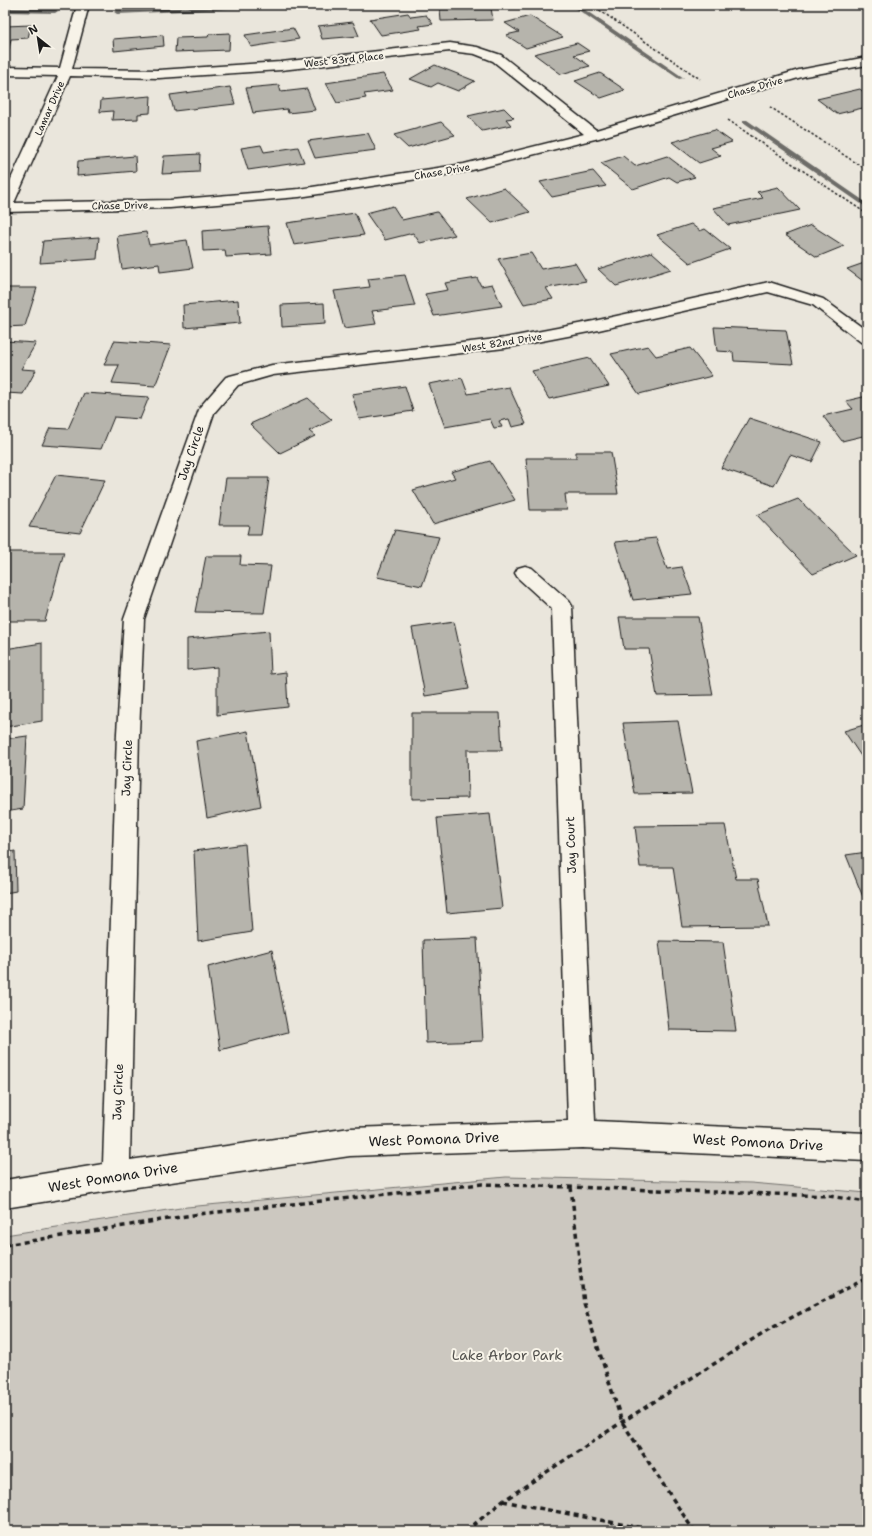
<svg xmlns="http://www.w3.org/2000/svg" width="872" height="1536" font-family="'Shantell Sans',sans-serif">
	<rect width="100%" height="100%" fill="#eae6dc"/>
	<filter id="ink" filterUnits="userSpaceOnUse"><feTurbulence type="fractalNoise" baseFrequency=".025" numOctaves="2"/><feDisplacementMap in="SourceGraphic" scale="8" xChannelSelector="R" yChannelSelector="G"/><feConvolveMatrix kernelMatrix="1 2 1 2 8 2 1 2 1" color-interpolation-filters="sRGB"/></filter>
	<g filter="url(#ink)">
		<path fill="#ccc8c0" stroke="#74726e" d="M 506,1177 L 751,1183 L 867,1193 L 867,1531 L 5,1531 L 5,1235 L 187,1207 Z"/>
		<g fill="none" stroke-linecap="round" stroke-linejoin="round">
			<path fill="#6d6c68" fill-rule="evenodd" d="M 235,5 L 276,5 L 273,7 L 117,14 L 114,12 L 117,10 Z
				M 571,5 L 578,5 L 684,78 L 679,79 Z
				M 5,8 L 55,9 L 58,11 L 55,13 L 5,12 Z
				M 743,120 L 747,120 L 867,203 L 867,208 L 743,122 Z"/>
		</g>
		<path fill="#b6b4ac" stroke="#1c1c1c" d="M 491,8 L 493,20 L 441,21 L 440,9 Z
			M 408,13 L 411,17 L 426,15 L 433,24 L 419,26 L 421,29 L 381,35 L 370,19 Z
			M 530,16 L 563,37 L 526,48 L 506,35 L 519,32 L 505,23 Z
			M 353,22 L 359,36 L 322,39 L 318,26 Z
			M 31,25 L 28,38 L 11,39 L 9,49 L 5,50 L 5,26 Z
			M 293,28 L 299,39 L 251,47 L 245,35 Z
			M 230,33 L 229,50 L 175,52 L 176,38 L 208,37 L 209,34 Z
			M 163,35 L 164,46 L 114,51 L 113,39 Z
			M 577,43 L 589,51 L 574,55 L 590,66 L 561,74 L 534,54 Z
			M 435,65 L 475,81 L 458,91 L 438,83 L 431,87 L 410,79 Z
			M 600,73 L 625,90 L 601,98 L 575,81 Z
			M 383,74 L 393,90 L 364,94 L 366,98 L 337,103 L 326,83 Z
			M 279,85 L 281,92 L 307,89 L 315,110 L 288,113 L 287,109 L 253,113 L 246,88 Z
			M 230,87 L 235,104 L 174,111 L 170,95 Z
			M 860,89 L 867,95 L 867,107 L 837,114 L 817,99 Z
			M 151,96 L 150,113 L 138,114 L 138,119 L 112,120 L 113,111 L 100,112 L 101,100 Z
			M 504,108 L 514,118 L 506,119 L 511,125 L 482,131 L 468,116 Z
			M 441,122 L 455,135 L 408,148 L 394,135 Z
			M 715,130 L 732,142 L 711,148 L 721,156 L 699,163 L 672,142 Z
			M 368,133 L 376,150 L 315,158 L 308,141 Z
			M 261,145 L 264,152 L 298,147 L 304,162 L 248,170 L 241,148 Z
			M 200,154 L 199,172 L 162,174 L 164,156 Z
			M 135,156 L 136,171 L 77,176 L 78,161 Z
			M 623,156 L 635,166 L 667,156 L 695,177 L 677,182 L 669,177 L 633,189 L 601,163 Z
			M 593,171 L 606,186 L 552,197 L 540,182 Z
			M 778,187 L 800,210 L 728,225 L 713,208 L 763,198 L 757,192 Z
			M 504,188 L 530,212 L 492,223 L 467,199 Z
			M 393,206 L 402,220 L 437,212 L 455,235 L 420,243 L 413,233 L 385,240 L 366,213 Z
			M 355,213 L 364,235 L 294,245 L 287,223 Z
			M 691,224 L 700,231 L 705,229 L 730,249 L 690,263 L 657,235 Z
			M 811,225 L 844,246 L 817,257 L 785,235 Z
			M 268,226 L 271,254 L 226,257 L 225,250 L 203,251 L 202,231 Z
			M 146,232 L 149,245 L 187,240 L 193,268 L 160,272 L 159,264 L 122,269 L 117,236 Z
			M 99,237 L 97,259 L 40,263 L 43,241 Z
			M 652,252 L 671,269 L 616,286 L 598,269 Z
			M 531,253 L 541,269 L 575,263 L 586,281 L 546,288 L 553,299 L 524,304 L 498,259 Z
			M 867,262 L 867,284 L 847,269 Z
			M 405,275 L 415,306 L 372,311 L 376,324 L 344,328 L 334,291 L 370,287 L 368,279 Z
			M 477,278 L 481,286 L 492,284 L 502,306 L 434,316 L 425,294 L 448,290 L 445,283 Z
			M 5,288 L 37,288 L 25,326 L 5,327 Z
			M 238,300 L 240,323 L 184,328 L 183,305 Z
			M 324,303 L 325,324 L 282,327 L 281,305 Z
			M 714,327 L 786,330 L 793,364 L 734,361 L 733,352 L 717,351 Z
			M 5,341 L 36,343 L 21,369 L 36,370 L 23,394 L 5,393 Z
			M 114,341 L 171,345 L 155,386 L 112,383 L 119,365 L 104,365 Z
			M 648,346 L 656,356 L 690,348 L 712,376 L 639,394 L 611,354 Z
			M 590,358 L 609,386 L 549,399 L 532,371 Z
			M 462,378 L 468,394 L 509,387 L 526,424 L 512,427 L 509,419 L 499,421 L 502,427 L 494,428 L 490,419 L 445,427 L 429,384 Z
			M 405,386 L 413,411 L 359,419 L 352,394 Z
			M 84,393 L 149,397 L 140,419 L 114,417 L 101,449 L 42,445 L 50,428 L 68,429 Z
			M 867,396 L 867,435 L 842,441 L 823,416 L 853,409 L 846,401 Z
			M 308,398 L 332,420 L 309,431 L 315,436 L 280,453 L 250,424 Z
			M 749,418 L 822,442 L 812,462 L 790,455 L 774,486 L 721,468 Z
			M 576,452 L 611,452 L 618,494 L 565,494 L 567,510 L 530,510 L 526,458 L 576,458 Z
			M 490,461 L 515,500 L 433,524 L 413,490 L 455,478 L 451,472 Z
			M 56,475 L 105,480 L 80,533 L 29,527 Z
			M 226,478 L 269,478 L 261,535 L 247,535 L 249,525 L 219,525 Z
			M 798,499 L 856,555 L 813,574 L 757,515 Z
			M 395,530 L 439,537 L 422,586 L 377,577 Z
			M 656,538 L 667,569 L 682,567 L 692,594 L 633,600 L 615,542 Z
			M 9,552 L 64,552 L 45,621 L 5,621 L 5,565 Z
			M 206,556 L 241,556 L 240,565 L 271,566 L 264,613 L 195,612 Z
			M 619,617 L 698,617 L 713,695 L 657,696 L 649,649 L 624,649 Z
			M 454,622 L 469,689 L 425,696 L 412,628 Z
			M 269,631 L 271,674 L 286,672 L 288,707 L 217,715 L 217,667 L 187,670 L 187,639 Z
			M 42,643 L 42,721 L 5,727 L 5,649 Z
			M 412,713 L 500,713 L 502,750 L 467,750 L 468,798 L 412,799 Z
			M 678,721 L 692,793 L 635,794 L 623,723 Z
			M 867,724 L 867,765 L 844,731 Z
			M 248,731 L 261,806 L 207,818 L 196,741 Z
			M 27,736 L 23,809 L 5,812 L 5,739 Z
			M 490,814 L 502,908 L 447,913 L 437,818 Z
			M 725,825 L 736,879 L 758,879 L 768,926 L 682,927 L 673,867 L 640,867 L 635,826 Z
			M 245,844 L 252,932 L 198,941 L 194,851 Z
			M 15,851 L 16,891 L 5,893 L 5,853 Z
			M 867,852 L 867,896 L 863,897 L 846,855 Z
			M 477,938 L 483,1041 L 426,1043 L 423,940 Z
			M 659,941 L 723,942 L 736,1031 L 669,1030 Z
			M 272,950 L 288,1032 L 220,1050 L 208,967 Z"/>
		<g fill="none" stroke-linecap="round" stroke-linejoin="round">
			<g stroke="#1c1c1c" stroke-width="3">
				<path id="minor" d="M 77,5 L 89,5 L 72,69 L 159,70 L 281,62 L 450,43 L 477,47 L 501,55 L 596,130 L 799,70 L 867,57 L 867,65 L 805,76 L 599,138 L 464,172 L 299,197 L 170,208 L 5,212 L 5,192 L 58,76 L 5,75 L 5,67 L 60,68 ZM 450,51 L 475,54 L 493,61 L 584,134 L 464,164 L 299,189 L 170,200 L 14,203 L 70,76 L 159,78 L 281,70 Z
					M 769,282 L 823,299 L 867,331 L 867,344 L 861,342 L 813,305 L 768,292 L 594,331 L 505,348 L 273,375 L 238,385 L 214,413 L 144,619 L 139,733 L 130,1160 L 350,1128 L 568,1121 L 552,609 L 518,578 L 515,573 L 518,568 L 525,566 L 532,568 L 569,601 L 572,606 L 595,1121 L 867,1133 L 867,1161 L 582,1148 L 350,1156 L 116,1190 L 5,1208 L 5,1180 L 103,1164 L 117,733 L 124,619 L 200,407 L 226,377 L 272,365 L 505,338 L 594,321 Z"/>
			</g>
			<path stroke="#1c1c1c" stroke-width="1.5" stroke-dasharray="2.5 2" stroke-linecap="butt" d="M 592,5 L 700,79
				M 770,107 L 867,170
				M 728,120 L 867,214"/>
			<path stroke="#1c1c1c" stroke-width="3.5" stroke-dasharray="5 4" stroke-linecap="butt" d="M 571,1187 L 584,1304 L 622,1422 L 694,1531
				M 5,1245 L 199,1214 L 482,1184 L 829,1196 L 867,1202
				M 503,1501 L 656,1531
				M 466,1531 L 503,1501 L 622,1422 L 766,1331 L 867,1278"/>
			<use href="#minor" fill="#f7f3e8" fill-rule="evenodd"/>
		</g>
	</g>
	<g text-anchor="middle" stroke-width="4" stroke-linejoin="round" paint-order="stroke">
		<g font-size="10" fill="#1c1c1c" stroke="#f7f3e8">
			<text transform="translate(344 59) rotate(-6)" y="4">West 83rd Place</text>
			<text transform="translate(755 87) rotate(-16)" y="4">Chase Drive</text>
			<text transform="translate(49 108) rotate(-66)" y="4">Lamar Drive</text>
			<text transform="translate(442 171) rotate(-10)" y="4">Chase Drive</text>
			<text transform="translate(120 205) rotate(-1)" y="4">Chase Drive</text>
			<text transform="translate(502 342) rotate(-9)" y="4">West 82nd Drive</text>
		</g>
		<g font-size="12" fill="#1c1c1c" stroke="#f7f3e8">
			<text transform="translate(191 453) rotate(-71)" y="4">Jay Circle</text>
			<text transform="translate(127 768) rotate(-88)" y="4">Jay Circle</text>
			<text transform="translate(571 845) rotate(-92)" y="4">Jay Court</text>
			<text transform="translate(118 1092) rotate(-88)" y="4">Jay Circle</text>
		</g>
		<g font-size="14" fill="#1c1c1c" stroke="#f7f3e8">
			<text transform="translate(434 1139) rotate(-2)" y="5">West Pomona Drive</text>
			<text transform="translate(758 1142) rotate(3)" y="5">West Pomona Drive</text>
			<text transform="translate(113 1177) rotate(-9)" y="5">West Pomona Drive</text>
		</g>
		<g font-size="14" fill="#51504d" stroke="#f7f3e8">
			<text x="507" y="1360">Lake Arbor Park</text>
		</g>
	</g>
	<rect width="872" height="1536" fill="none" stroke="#f7f3e8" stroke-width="20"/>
	<rect x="10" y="10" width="852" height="1516" fill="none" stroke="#1c1c1c" stroke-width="1.5" filter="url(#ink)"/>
	<g transform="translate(38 38) rotate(330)" stroke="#f7f3e8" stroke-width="3" paint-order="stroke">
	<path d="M0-3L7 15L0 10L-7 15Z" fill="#1c1c1c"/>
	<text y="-6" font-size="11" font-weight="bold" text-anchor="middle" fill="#1c1c1c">N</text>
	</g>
</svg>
